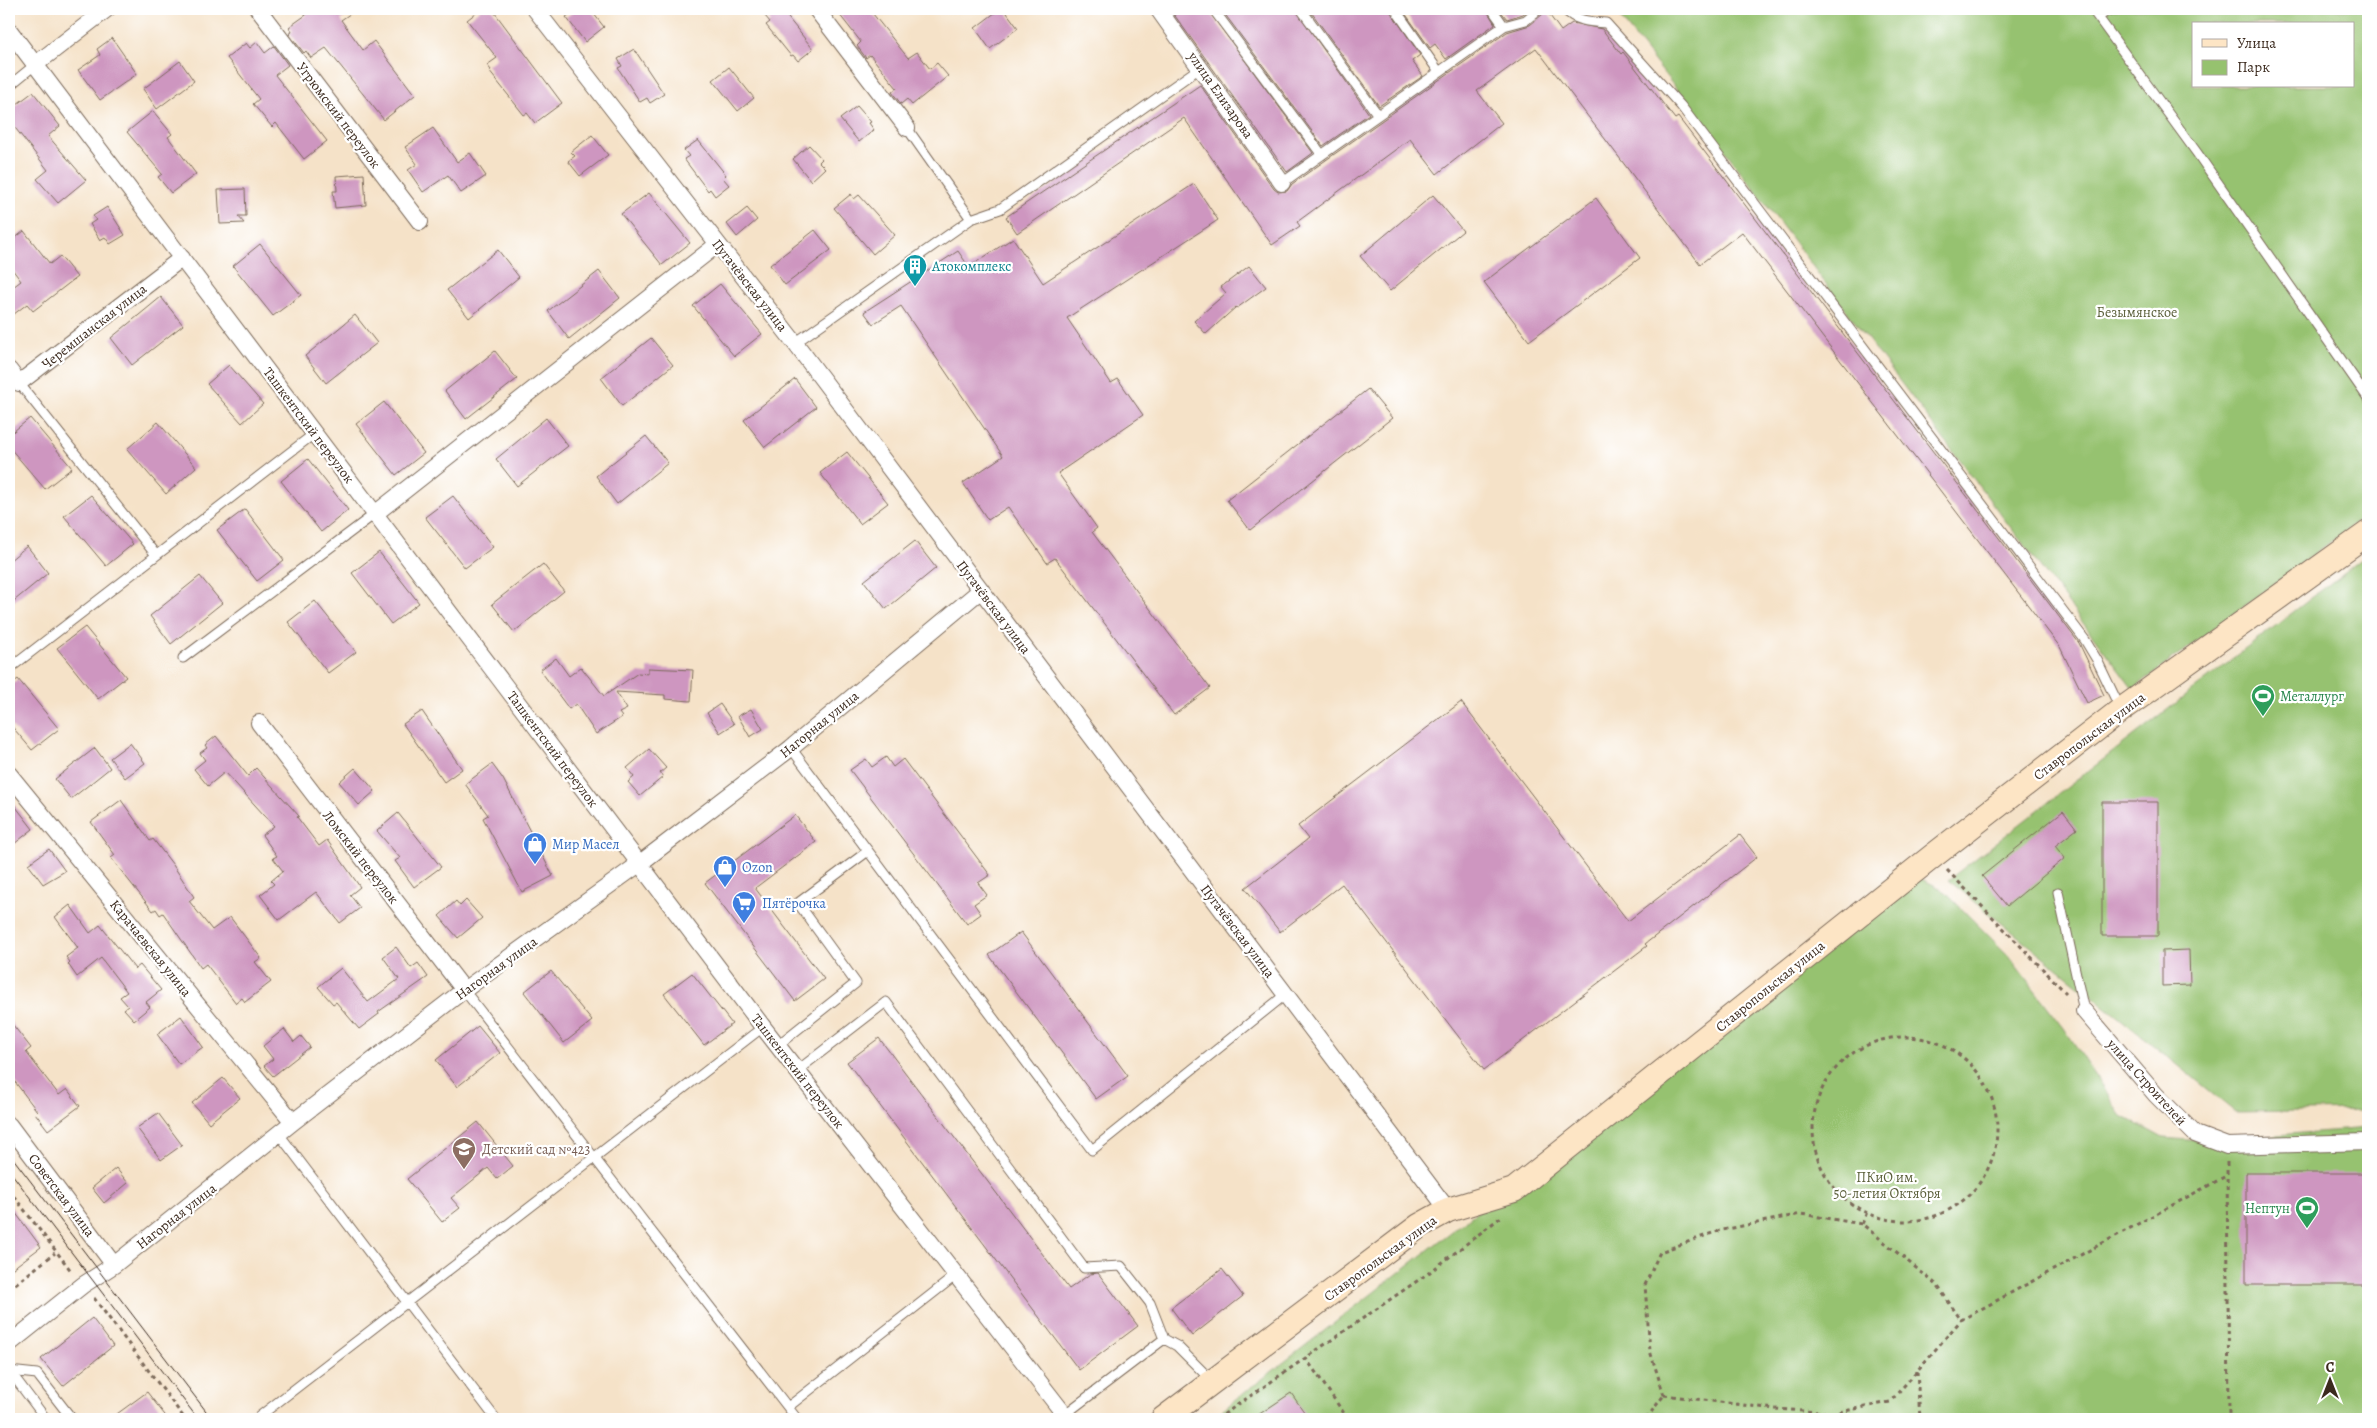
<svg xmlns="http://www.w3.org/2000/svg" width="2377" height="1428" font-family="Alegreya,serif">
	<rect width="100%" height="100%" fill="#fff"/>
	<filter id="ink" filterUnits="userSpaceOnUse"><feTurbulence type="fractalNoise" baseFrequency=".02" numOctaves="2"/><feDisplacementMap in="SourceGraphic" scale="10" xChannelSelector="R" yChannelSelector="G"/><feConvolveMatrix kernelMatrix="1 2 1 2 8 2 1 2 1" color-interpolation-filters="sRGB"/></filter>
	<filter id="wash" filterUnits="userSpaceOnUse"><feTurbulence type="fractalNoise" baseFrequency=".0096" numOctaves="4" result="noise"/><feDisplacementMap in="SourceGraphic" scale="20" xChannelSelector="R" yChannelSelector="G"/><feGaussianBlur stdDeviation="1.12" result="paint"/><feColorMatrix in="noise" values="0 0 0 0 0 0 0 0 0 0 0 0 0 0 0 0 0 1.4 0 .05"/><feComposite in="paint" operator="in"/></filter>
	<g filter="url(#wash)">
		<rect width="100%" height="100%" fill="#f5e2c8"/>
		<path fill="#96c26f" stroke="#687646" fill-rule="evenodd" d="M 1613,9 L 2368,9 L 2368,514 L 2133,689 L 1723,148 ZM 2193,24 L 2353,24 L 2353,86 L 2193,86 Z
			M 2368,554 L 2368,1110 L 2236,1112 L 1948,880 Z
			M 1901,869 L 1942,889 L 2007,954 L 2064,1028 L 2121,1115 L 2163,1138 L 2200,1141 L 2368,1128 L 2368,1419 L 1211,1419 L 1681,1053 Z"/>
		<g id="blocks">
			<path fill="#ce96c0" d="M 302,9 L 357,9 L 341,20 L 363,50 L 374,41 L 415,95 L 384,120 L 326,48 L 311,58 L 306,51 L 304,53 L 289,34 L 292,32 L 289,27 L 306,15 Z
				M 481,9 L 492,9 L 562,103 L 535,123 L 527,113 L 524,115 L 489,71 L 491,70 L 487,65 L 497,58 L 467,20 Z
				M 577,9 L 590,9 L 604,27 L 585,42 L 566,17 Z
				M 775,9 L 781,9 L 813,49 L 798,61 L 793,55 L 791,56 L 766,25 L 770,22 L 765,16 Z
				M 835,9 L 869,9 L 908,58 L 917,52 L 930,69 L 937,63 L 948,76 L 912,105 L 907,99 L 901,104 L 892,92 L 897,88 L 870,55 L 866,58 L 857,46 L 861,42 Z
				M 1000,9 L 1004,9 L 1018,28 L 990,49 L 975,28 Z
				M 1170,9 L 1207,9 L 1313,153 L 1287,172 Z
				M 1221,9 L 1295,9 L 1369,114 L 1323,146 Z
				M 1309,9 L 1389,9 L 1420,55 L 1412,61 L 1423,76 L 1379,106 Z
				M 1402,9 L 1486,9 L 1495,24 L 1446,59 L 1435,44 L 1430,48 Z
				M 1499,9 L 1530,9 L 1523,14 L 1507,19 Z
				M 1545,9 L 1561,31 L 1572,23 L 1602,29 L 1621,54 L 1623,52 L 1675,119 L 1678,117 L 2079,643 L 2104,695 L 2087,703 L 2060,647 L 1742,232 L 1700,264 L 1536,48 L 1477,91 L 1502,123 L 1437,174 L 1410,139 L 1297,222 L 1300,226 L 1272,245 L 1184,118 L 1017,233 L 1006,217 L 1200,85 L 1274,189 L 1278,192 L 1287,191 L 1292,184 L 1507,32 L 1530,25 L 1543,14 Z
				M 112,38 L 137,74 L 100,100 L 78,70 L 100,55 L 97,49 Z
				M 257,42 L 265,53 L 274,46 L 288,65 L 275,75 L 327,141 L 304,159 L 276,123 L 272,127 L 253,104 L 259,99 L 227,58 L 246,43 L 250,48 Z
				M 634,49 L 664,94 L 650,103 L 647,98 L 640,102 L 618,68 L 622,66 L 618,59 Z
				M 180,61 L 194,81 L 157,109 L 143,89 Z
				M 729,67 L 754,98 L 738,111 L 713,80 Z
				M 33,92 L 60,126 L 48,136 L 86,180 L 58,203 L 37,179 L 48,170 L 9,120 L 9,110 Z
				M 857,106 L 871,122 L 869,123 L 874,130 L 859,142 L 840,119 Z
				M 153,111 L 172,134 L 168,137 L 196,174 L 171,193 L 158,177 L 162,174 L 127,132 Z
				M 433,128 L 457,162 L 470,153 L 486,176 L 461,193 L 448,175 L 423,192 L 408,170 L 417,164 L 405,147 Z
				M 592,135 L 608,155 L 580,176 L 568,161 L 575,156 L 571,152 Z
				M 698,140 L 726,175 L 723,178 L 729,185 L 715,196 L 710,189 L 708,191 L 684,159 L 689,156 L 684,150 Z
				M 809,145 L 822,159 L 819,162 L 825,168 L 811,181 L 793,159 Z
				M 364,174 L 366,205 L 335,208 L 333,191 L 337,191 L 336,176 Z
				M 1194,184 L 1218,220 L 1067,318 L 1111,383 L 1118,379 L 1143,415 L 1058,473 L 1097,528 L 1092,532 L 1210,688 L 1174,715 L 1055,558 L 1047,563 L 1008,507 L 988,520 L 963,483 L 1003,456 L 901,306 L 873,324 L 864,312 L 958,251 L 969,267 L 1013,238 L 1043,283 Z
				M 245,189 L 246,216 L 238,216 L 244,223 L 220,224 L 218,190 Z
				M 649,193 L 690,243 L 662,265 L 621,214 Z
				M 851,194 L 854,199 L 859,195 L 895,235 L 873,254 L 834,208 Z
				M 1433,195 L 1463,231 L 1390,291 L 1360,256 Z
				M 1596,198 L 1640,258 L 1529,341 L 1484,282 Z
				M 107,207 L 125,235 L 110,244 L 105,237 L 100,240 L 90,224 L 96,220 L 93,216 Z
				M 747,208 L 757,220 L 737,237 L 727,224 Z
				M 815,230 L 831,250 L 785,285 L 770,265 Z
				M 24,231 L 50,264 L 60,256 L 77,277 L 33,311 L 27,304 L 9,318 L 9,290 L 21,281 L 9,265 L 9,243 Z
				M 260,244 L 301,295 L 273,316 L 233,266 Z
				M 498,250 L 519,277 L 469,318 L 447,290 Z
				M 1249,266 L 1266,287 L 1237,308 L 1236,307 L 1206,334 L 1194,321 L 1226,293 L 1221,287 Z
				M 599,271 L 620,298 L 569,339 L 548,311 Z
				M 720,284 L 762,334 L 734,356 L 693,306 Z
				M 161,297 L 183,325 L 132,365 L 111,338 Z
				M 355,315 L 377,343 L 326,383 L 305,356 Z
				M 651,338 L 673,365 L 622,406 L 601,378 Z
				M 495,351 L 517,379 L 466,419 L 445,391 Z
				M 229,365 L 263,404 L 242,423 L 207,384 Z
				M 795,379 L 816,407 L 765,447 L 744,420 Z
				M 1368,389 L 1392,418 L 1250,530 L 1227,500 Z
				M 384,402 L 424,453 L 396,475 L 356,424 Z
				M 30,418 L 72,468 L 45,489 L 9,447 L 9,435 Z
				M 546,418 L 568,446 L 517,486 L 496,459 Z
				M 158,422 L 196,467 L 166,494 L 127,449 Z
				M 646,436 L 668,463 L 617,504 L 596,476 Z
				M 847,452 L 888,503 L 860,524 L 820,473 Z
				M 308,459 L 348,510 L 321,532 L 281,481 Z
				M 91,495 L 133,544 L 106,566 L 64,516 Z
				M 453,496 L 493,547 L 465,568 L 425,517 Z
				M 245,509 L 284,560 L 257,581 L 217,530 Z
				M 915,541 L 936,568 L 886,609 L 864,581 Z
				M 27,546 L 48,573 L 9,605 L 9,561 Z
				M 379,552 L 419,603 L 391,624 L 352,573 Z
				M 543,564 L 564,591 L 514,632 L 492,604 Z
				M 200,576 L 222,603 L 171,644 L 150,616 Z
				M 315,601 L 356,652 L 328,673 L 288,622 Z
				M 85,627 L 126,677 L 98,699 L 57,648 Z
				M 556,658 L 569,676 L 581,667 L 604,696 L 638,673 L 648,674 L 648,668 L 693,670 L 691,701 L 665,699 L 665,695 L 616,692 L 627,709 L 619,713 L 622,717 L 596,734 L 576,704 L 569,709 L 540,670 Z
				M 18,679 L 59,729 L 32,750 L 9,723 L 9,686 Z
				M 1461,702 L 1628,921 L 1740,835 L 1757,857 L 1645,944 L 1647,946 L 1484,1070 L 1342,884 L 1280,932 L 1245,888 L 1308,839 L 1298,826 Z
				M 720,704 L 734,724 L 720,733 L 707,713 Z
				M 751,709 L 763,729 L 750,737 L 738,716 Z
				M 422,711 L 462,769 L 444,782 L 403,724 Z
				M 216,736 L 248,776 L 256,768 L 299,816 L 297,817 L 319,846 L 327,840 L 360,887 L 350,895 L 360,908 L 340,923 L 316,892 L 279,920 L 260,895 L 274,884 L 271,881 L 283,871 L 273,858 L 277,856 L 262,835 L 274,826 L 225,772 L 208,786 L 194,769 L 205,760 L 200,753 L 207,748 L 205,745 Z
				M 130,743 L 145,763 L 125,778 L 110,758 Z
				M 95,748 L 110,768 L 71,799 L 55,779 Z
				M 649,749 L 666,768 L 660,773 L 663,777 L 640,796 L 628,782 L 634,777 L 627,768 Z
				M 886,757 L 893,767 L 903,759 L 990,875 L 978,883 L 987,895 L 974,904 L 981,914 L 967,924 L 850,770 L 866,759 L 872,767 Z
				M 492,764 L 503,779 L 553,876 L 522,892 L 483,818 L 488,815 L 465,784 Z
				M 355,768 L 375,791 L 359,805 L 339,782 Z
				M 9,798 L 33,829 L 9,848 Z
				M 121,800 L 150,841 L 153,839 L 173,865 L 194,897 L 189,901 L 212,930 L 230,917 L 261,958 L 255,962 L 271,982 L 245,1002 L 242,998 L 236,1003 L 206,964 L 201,968 L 163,913 L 160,915 L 156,909 L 153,911 L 111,858 L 115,855 L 91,822 Z
				M 2102,802 L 2158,802 L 2158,936 L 2102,936 Z
				M 2063,811 L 2077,829 L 2055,846 L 2065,858 L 2007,906 L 1982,876 Z
				M 398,813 L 441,867 L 414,887 L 395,861 L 400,858 L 377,831 Z
				M 795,815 L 816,842 L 755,888 L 824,979 L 795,1001 L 705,883 Z
				M 49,849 L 65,871 L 43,884 L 28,864 Z
				M 466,900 L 482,918 L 458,938 L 439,916 L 456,901 L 460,906 Z
				M 70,905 L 90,933 L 100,925 L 135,969 L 140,965 L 161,990 L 146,1002 L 150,1007 L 134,1020 L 124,1009 L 128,1006 L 120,997 L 127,992 L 101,958 L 77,977 L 68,964 L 70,962 L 66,957 L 78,948 L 55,917 Z
				M 1021,932 L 1128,1076 L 1096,1099 L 989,955 Z
				M 396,947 L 411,968 L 418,963 L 428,977 L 378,1012 L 379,1014 L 359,1029 L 336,1002 L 333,1004 L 318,987 L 341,968 L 368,1002 L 399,979 L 383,957 Z
				M 2189,950 L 2190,985 L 2162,986 L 2162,951 Z
				M 551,971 L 592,1021 L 564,1043 L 524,992 Z
				M 692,973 L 732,1024 L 704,1045 L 664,994 Z
				M 181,1016 L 203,1047 L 179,1064 L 157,1034 Z
				M 9,1020 L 31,1048 L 26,1052 L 59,1095 L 67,1089 L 80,1106 L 48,1130 L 35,1113 L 37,1111 L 9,1074 Z
				M 478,1026 L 500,1053 L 457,1087 L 436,1060 Z
				M 284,1029 L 294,1042 L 301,1036 L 310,1047 L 273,1076 L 264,1066 L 273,1059 L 263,1046 Z
				M 879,1038 L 1069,1289 L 1090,1274 L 1098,1273 L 1138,1326 L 1079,1370 L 847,1062 Z
				M 223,1078 L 240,1098 L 209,1123 L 192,1103 Z
				M 158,1113 L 182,1145 L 161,1160 L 137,1128 Z
				M 478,1122 L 513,1166 L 497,1179 L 488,1168 L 451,1198 L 460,1208 L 442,1222 L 407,1179 Z
				M 116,1168 L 128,1183 L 104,1203 L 92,1188 Z
				M 2246,1173 L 2368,1173 L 2368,1285 L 2246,1285 Z
				M 9,1204 L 41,1247 L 9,1271 Z
				M 1222,1269 L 1243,1296 L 1192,1336 L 1171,1308 Z
				M 92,1318 L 113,1346 L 63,1386 L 41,1359 Z
				M 147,1392 L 168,1419 L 110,1419 Z
				M 1291,1393 L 1309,1419 L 1252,1419 Z"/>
		</g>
	</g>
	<g filter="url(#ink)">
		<use href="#blocks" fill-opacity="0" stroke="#7c6a5a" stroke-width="1"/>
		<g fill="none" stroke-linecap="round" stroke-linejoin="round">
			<g stroke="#7c6a5a" stroke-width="11">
				<path id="lane" d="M 1213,9 L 1322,155
					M 1301,9 L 1378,115
					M 1395,9 L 1439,72
					M 1492,9 L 1504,26
					M 1564,9 C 1575,21 1590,22 1606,23 L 1681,106 L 2085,640 L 2097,660 L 2120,708
					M 2092,9 L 2197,153 L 2368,398
					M 2098,17 L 2111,9
					M 9,86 L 36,64
					M 907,128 L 971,219
					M 1282,183 L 1504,26 L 1526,20 L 1539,9
					M 795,343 L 971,219 L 1000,209 L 1201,67
					M 19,383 L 156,555
					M 183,658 L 376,513
					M 9,669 L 315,433
					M 791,748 L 1092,1150 L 1286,994
					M 2058,892 L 2084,1011
					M 464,990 L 797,1419
					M 778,1045 L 856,983 L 798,903 L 868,851
					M 798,1070 L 886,1002 L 1084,1268 L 1121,1266 L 1150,1303 L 1164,1339 L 1177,1346 L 1212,1381
					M 279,1134 L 496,1419
					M 9,1370 L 46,1419
					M 9,1371 L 37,1374 L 72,1419
					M 788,1407 L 955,1276
					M 1064,1415 L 1164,1339
					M 256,1419 L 763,1027"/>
			</g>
			<g stroke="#7c6a5a" stroke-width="18">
				<path id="street" d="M 258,9 L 420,222
					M 535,9 L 795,343 L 1448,1210
					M 816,9 L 907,128
					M 1158,9 L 1282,183
					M 9,30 L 763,1027 L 1068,1419
					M 36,64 L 107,9
					M 9,370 L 19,383 L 182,258
					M 376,513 L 718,244
					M 259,723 L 464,990
					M 9,774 L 293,1122
					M 2084,1011 L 2156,1095 L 2195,1134 L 2227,1146 L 2368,1142
					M 9,1125 L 114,1265
					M 9,1344 L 83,1285 L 114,1265 L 293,1122 L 464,990 L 639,864 L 791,748 L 981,590"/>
			</g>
			<g stroke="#7c6a5a" stroke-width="26">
				<path id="secondary" d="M 1163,1419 L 1419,1226 L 1448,1210 L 1514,1190 L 1933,856 L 2121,710 L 2368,533"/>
			</g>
			<path stroke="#7c6a5a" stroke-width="3" stroke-dasharray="4 4" stroke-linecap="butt" d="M 1947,870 L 2066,993
				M1813 1129a92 92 0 1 1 184 0a92 92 0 1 1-184 0Z
				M 2227,1162 L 2229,1419
				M 9,1190 L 72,1272
				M 1862,1224 L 1867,1212
				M 9,1289 L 55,1253
				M 94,1298 L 185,1419
				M 1305,1357 L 1348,1419
				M 1917,1371 L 1920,1419
				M 1664,1395 L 1775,1409 L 1834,1413 L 1890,1402 L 1961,1320 L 2226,1176
				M 1664,1395 L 1650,1351 L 1645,1285 L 1660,1252 L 1718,1231 L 1801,1214 L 1862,1224 L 1937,1285 L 1961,1320
				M 1217,1419 L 1430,1272 L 1501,1217
				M 1646,1419 L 1664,1395"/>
			<use href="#lane" stroke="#fff" stroke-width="9"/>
			<use href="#street" stroke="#fff" stroke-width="16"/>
			<use href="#secondary" stroke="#fde5c5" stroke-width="24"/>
			<path stroke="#3b2a1e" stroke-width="1" d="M 9,1153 L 212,1419
				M 9,1170 L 198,1419"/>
		</g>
	</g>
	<defs>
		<g id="building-pin" transform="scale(1.25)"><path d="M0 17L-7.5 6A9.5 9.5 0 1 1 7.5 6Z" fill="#0f9aa8" stroke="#fff"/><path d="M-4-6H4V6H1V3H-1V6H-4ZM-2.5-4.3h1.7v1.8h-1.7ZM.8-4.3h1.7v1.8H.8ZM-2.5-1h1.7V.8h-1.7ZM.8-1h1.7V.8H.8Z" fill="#fff"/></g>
		<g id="stadium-pin" transform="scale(1.25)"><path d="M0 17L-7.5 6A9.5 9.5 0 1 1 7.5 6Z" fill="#2e9e5b" stroke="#fff"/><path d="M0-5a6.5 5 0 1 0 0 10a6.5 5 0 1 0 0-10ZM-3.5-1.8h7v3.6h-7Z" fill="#fff"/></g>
		<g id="shop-pin" transform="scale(1.25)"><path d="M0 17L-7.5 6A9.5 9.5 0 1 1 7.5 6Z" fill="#3f7fe0" stroke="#fff"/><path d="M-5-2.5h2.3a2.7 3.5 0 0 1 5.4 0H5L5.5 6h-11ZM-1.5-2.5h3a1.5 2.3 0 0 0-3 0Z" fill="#fff"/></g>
		<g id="supermarket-pin" transform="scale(1.25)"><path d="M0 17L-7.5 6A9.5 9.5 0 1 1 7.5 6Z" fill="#3f7fe0" stroke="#fff"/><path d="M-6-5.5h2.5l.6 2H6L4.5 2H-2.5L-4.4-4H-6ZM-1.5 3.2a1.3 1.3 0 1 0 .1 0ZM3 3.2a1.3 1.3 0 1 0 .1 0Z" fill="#fff"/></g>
		<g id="school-pin" transform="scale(1.25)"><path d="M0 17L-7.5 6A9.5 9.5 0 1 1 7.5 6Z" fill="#8d6e63" stroke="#fff"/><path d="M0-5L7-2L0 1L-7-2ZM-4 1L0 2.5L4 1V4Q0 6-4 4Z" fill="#fff"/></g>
	</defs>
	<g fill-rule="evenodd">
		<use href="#building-pin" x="915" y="266"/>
		<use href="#stadium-pin" x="2263" y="696"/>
		<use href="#shop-pin" x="535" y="844"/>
		<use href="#shop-pin" x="725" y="867"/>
		<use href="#supermarket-pin" x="744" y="903"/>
		<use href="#school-pin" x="464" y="1149"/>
		<use href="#stadium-pin" x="2307" y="1208"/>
	</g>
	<g text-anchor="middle" stroke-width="4.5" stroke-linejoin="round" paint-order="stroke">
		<g font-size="14" fill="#3b2a1e" stroke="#fff">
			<text transform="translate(1221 95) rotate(55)" y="5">улица Елизарова</text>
			<text transform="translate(339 115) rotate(53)" y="5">Угрюмский переулок</text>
			<text transform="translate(750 285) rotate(52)" y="5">Пугачёвская улица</text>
			<text transform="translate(94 326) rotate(-38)" y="5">Черемшанская улица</text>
			<text transform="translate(309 425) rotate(53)" y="5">Ташкентский переулок</text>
			<text transform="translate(994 607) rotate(53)" y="5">Пугачёвская улица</text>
			<text transform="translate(819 724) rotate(-39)" y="5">Нагорная улица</text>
			<text transform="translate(2089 736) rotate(-37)" y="5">Ставропольская улица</text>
			<text transform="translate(553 749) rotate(53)" y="5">Ташкентский переулок</text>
			<text transform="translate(361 857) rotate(52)" y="5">Ломский переулок</text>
			<text transform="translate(1238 931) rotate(53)" y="5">Пугачёвская улица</text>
			<text transform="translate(151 948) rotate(51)" y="5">Карачаевская улица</text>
			<text transform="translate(496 968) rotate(-36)" y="5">Нагорная улица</text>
			<text transform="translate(1770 986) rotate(-39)" y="5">Ставропольская улица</text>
			<text transform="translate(798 1071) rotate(52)" y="5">Ташкентский переулок</text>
			<text transform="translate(2147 1082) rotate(48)" y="5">улица Строителей</text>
			<text transform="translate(62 1195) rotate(53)" y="5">Советская улица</text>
			<text transform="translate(176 1216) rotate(-38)" y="5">Нагорная улица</text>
			<text transform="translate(1380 1258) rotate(-36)" y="5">Ставропольская улица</text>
		</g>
		<g font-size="14" fill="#0d838f" stroke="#fff" text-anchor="start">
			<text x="932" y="271">Атокомплекс</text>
		</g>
		<g font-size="14" fill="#5b5f3a" stroke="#fff">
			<text x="2137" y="317">Безымянское</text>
			<text x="1887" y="1182">ПКиО им.<tspan x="1887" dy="16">50-летия Октября</tspan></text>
		</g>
		<g font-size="14" fill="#27864d" stroke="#fff" text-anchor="start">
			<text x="2280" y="701">Металлург</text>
			<text x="2290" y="1213" text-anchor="end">Нептун</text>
		</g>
		<g font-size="14" fill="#366cbe" stroke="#fff" text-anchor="start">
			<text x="552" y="849">Мир Масел</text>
			<text x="742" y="872">Ozon</text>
			<text x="762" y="908">Пятёрочка</text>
		</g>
		<g font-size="14" fill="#785e54" stroke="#fff" text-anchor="start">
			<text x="482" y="1154">Детский сад №423</text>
		</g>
	</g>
	<rect width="2377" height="1428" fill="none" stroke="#fff" stroke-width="30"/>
	<rect x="2192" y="22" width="162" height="65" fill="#ffffff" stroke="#b1aaa5"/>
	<rect x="2202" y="39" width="25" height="8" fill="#fde5c5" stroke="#b1aaa5"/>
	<text x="2237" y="48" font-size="15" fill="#3b2a1e">Улица</text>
	<rect x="2202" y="60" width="25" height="15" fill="#96c26f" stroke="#b1aaa5"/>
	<text x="2237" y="72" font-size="15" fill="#3b2a1e">Парк</text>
	<g transform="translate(2330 1380)" stroke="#ffffff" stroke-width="4" paint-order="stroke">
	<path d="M0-4L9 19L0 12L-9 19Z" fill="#3b2a1e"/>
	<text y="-8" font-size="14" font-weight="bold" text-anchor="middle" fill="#3b2a1e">С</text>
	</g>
</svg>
